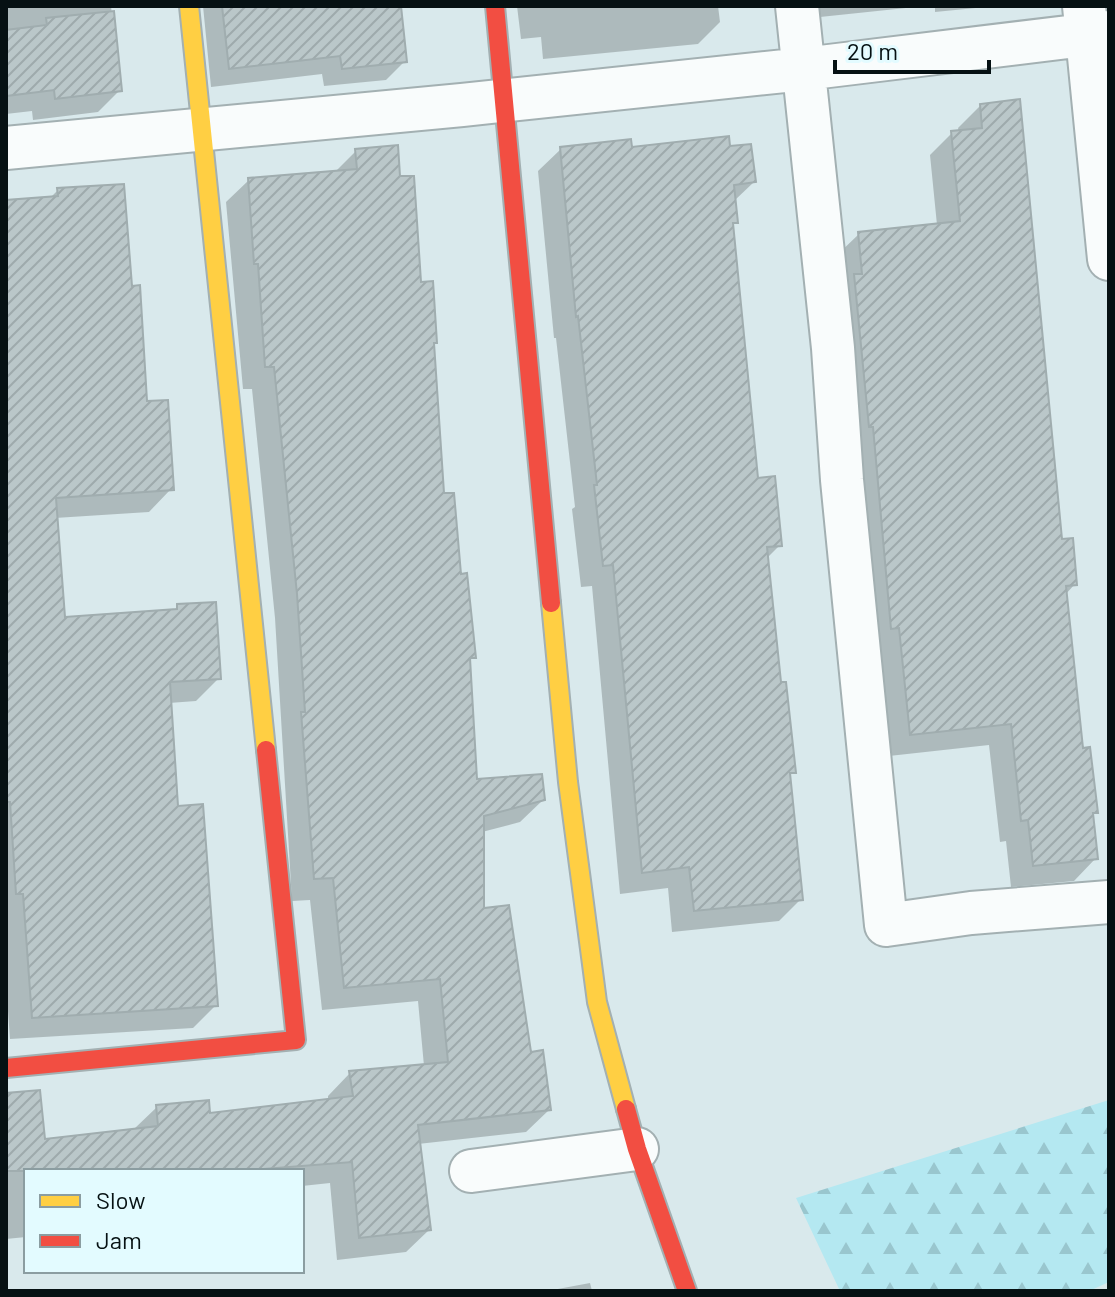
<svg xmlns="http://www.w3.org/2000/svg" width="1115" height="1297" font-family="Barlow,sans-serif">
	<defs>
		<pattern id="forest-firs" width="22" height="20" patternUnits="userSpaceOnUse" patternTransform="scale(2)"><rect width="22" height="20" fill="#b4e8f1"/><path d="M5 1l3.5 6h-7zM16 11l3.5 6h-7z" fill="#99c6ce"/></pattern>
		<pattern id="building-hatch" width="6" height="6" patternUnits="userSpaceOnUse" patternTransform="scale(2)"><rect width="6" height="6" fill="#bac7c9"/><path d="M-1 1l2-2M0 6l6-6M5 7l2-2" fill="none" stroke="#9eaaac"/></pattern>
	</defs>
	<rect width="100%" height="100%" fill="#d9e9ec"/>
	<path fill="url(#forest-firs)" d="M 1109,1100 L 1109,1282 L 1089,1291 L 840,1291 L 796,1198 Z"/>
	<path fill="#0003" d="M 6,6 L 111,6 L 120,90 L 98,112 L 33,120 L 32,111 L 6,114 Z
		M 203,6 L 400,6 L 405,61 L 386,80 L 324,86 L 322,74 L 211,87 Z
		M 517,6 L 718,6 L 720,22 L 698,44 L 543,59 L 541,37 L 521,39 Z
		M 819,6 L 925,6 L 820,17 Z
		M 935,6 L 996,6 L 935,12 Z
		M 981,105 L 1060,541 L 1075,584 L 1065,595 L 1081,750 L 1096,812 L 1091,816 L 1096,858 L 1074,881 L 1011,887 L 1006,841 L 1000,842 L 989,745 L 889,756 L 836,256 L 859,234 L 937,225 L 930,155 L 952,133 L 959,132 L 958,128 Z
		M 728,148 L 754,182 L 734,201 L 736,222 L 731,227 L 757,480 L 780,545 L 766,559 L 779,685 L 793,772 L 788,778 L 801,899 L 779,921 L 672,932 L 668,888 L 620,894 L 592,586 L 581,587 L 572,509 L 575,507 L 556,338 L 554,338 L 538,171 L 561,149 Z
		M 356,151 L 398,178 L 419,284 L 435,342 L 432,346 L 442,495 L 473,657 L 469,662 L 475,781 L 543,800 L 520,822 L 482,832 L 482,910 L 549,1110 L 526,1132 L 418,1144 L 429,1230 L 406,1252 L 337,1260 L 330,1183 L 302,1186 L 302,1171 L 26,1171 L 26,1237 L 6,1239 L 6,1108 L 43,1142 L 134,1129 L 157,1107 L 209,1115 L 328,1101 L 328,1096 L 350,1073 L 424,1066 L 418,1001 L 322,1010 L 310,900 L 292,901 L 275,618 L 252,389 L 243,389 L 226,202 L 249,180 L 334,173 Z
		M 58,190 L 130,288 L 145,403 L 171,489 L 149,512 L 55,518 L 63,620 L 172,612 L 178,606 L 219,678 L 196,701 L 169,703 L 176,808 L 216,1005 L 193,1028 L 10,1039 L 6,984 L 6,202 L 49,199 Z
		M 590,1283 L 592,1291 L 547,1291 Z"/>
	<path fill="url(#building-hatch)" stroke="#a0adaf" stroke-width="2" d="M 222,6 L 401,6 L 407,62 L 342,69 L 340,56 L 229,69 Z
		M 114,11 L 122,91 L 55,99 L 54,90 L 6,96 L 6,30 L 47,25 L 46,18 Z
		M 1020,99 L 1062,539 L 1073,538 L 1077,585 L 1066,586 L 1083,748 L 1090,747 L 1098,813 L 1093,813 L 1098,859 L 1033,866 L 1028,820 L 1021,821 L 1011,724 L 910,735 L 899,628 L 891,629 L 873,427 L 869,427 L 854,274 L 862,274 L 858,232 L 960,221 L 951,131 L 982,128 L 980,104 Z
		M 729,136 L 730,146 L 751,144 L 756,182 L 734,185 L 738,223 L 733,223 L 758,478 L 775,476 L 782,546 L 767,547 L 781,682 L 786,682 L 796,773 L 790,773 L 803,900 L 694,911 L 689,867 L 642,873 L 613,565 L 603,566 L 594,485 L 597,485 L 578,316 L 576,317 L 560,147 L 631,139 L 632,147 Z
		M 398,145 L 400,176 L 414,176 L 421,282 L 433,281 L 437,343 L 434,343 L 444,493 L 454,493 L 461,574 L 467,573 L 476,658 L 470,658 L 477,779 L 542,774 L 545,800 L 484,816 L 484,908 L 509,905 L 531,1052 L 543,1050 L 551,1110 L 418,1125 L 431,1230 L 359,1238 L 352,1162 L 237,1171 L 6,1171 L 6,1093 L 40,1090 L 45,1139 L 158,1126 L 156,1105 L 209,1100 L 210,1113 L 353,1096 L 349,1071 L 448,1062 L 440,979 L 344,988 L 333,878 L 314,879 L 301,712 L 305,712 L 297,594 L 274,367 L 265,367 L 258,264 L 254,264 L 248,178 L 357,169 L 355,149 Z
		M 124,184 L 132,286 L 140,285 L 147,401 L 168,400 L 174,490 L 56,498 L 65,617 L 177,609 L 177,604 L 216,602 L 221,679 L 170,682 L 178,806 L 203,804 L 218,1006 L 32,1018 L 23,894 L 16,894 L 10,802 L 6,802 L 6,200 L 58,196 L 57,188 Z"/>
	<g fill="none" stroke-linecap="round" stroke-linejoin="round">
		<g stroke="#a3b0b2" stroke-width="46">
			<path id="street" d="M 797,6 L 833,348 L 842,480 L 886,925 L 971,913 L 1109,902
				M 1084,6 L 1109,259
				M 6,148 L 462,105 L 804,69 L 1109,32
				M 471,1171 L 637,1149"/>
		</g>
		<g stroke="#a3b0b2" stroke-width="22">
			<path id="slow" d="M 189,6 L 266,750
				M 551,603 L 568,782 L 597,1002 L 626,1109"/>
		</g>
		<g stroke="#a3b0b2" stroke-width="22">
			<path id="jam" d="M 495,6 L 551,603
				M 6,1068 L 296,1040 L 266,750
				M 626,1109 L 637,1149 L 687,1291"/>
		</g>
		<use href="#street" stroke="#f9fcfc" stroke-width="42"/>
		<use href="#slow" stroke="#ffcf43" stroke-width="18"/>
		<use href="#jam" stroke="#f24e42" stroke-width="18"/>
	</g>
	<rect width="1115" height="1297" fill="none" stroke="#061113" stroke-width="16"/>
	<rect x="24" y="1169" width="280" height="104" fill="#e3fbff" stroke="#8b9da1" stroke-width="2"/>
	<rect x="40" y="1195" width="40" height="12" fill="#ffcf43" stroke="#8b9da1" stroke-width="2"/>
	<text x="96" y="1209" font-size="24" fill="#061113">Slow</text>
	<rect x="40" y="1235" width="40" height="12" fill="#f24e42" stroke="#8b9da1" stroke-width="2"/>
	<text x="96" y="1249" font-size="24" fill="#061113">Jam</text>
	<path d="M835 60v12h154v-12" fill="none" stroke="#061113" stroke-width="4"/>
	<text x="847" y="60" font-size="24" fill="#061113" stroke="#e3fbff" stroke-width="6" paint-order="stroke">20 m</text>
</svg>
